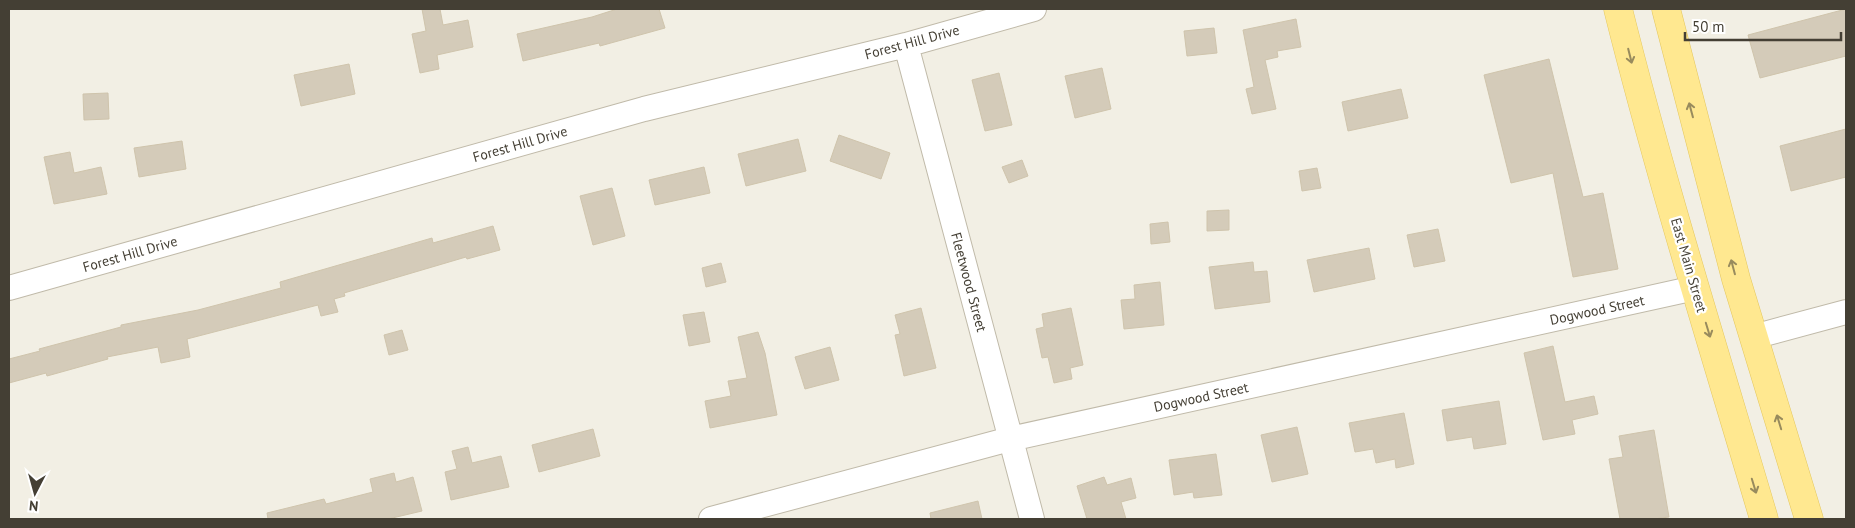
<svg xmlns="http://www.w3.org/2000/svg" width="1855" height="528" font-family="'PT Sans',sans-serif">
	<rect width="100%" height="100%" fill="#f2efe4"/>
	<path fill="#d4cbb9" stroke="#cfc4ac" d="M 422,9 L 440,9 L 443,25 L 468,20 L 473,47 L 437,55 L 439,69 L 420,73 L 412,34 L 426,31 Z
		M 617,9 L 659,9 L 665,28 L 600,46 L 599,43 L 523,61 L 517,34 L 592,17 Z
		M 1846,9 L 1846,56 L 1760,78 L 1748,35 Z
		M 1296,19 L 1301,47 L 1277,51 L 1278,57 L 1265,60 L 1276,109 L 1252,114 L 1246,89 L 1254,87 L 1243,30 Z
		M 1214,28 L 1217,53 L 1187,56 L 1184,31 Z
		M 1549,59 L 1583,197 L 1603,193 L 1618,269 L 1573,277 L 1553,173 L 1511,183 L 1484,75 Z
		M 349,64 L 355,94 L 301,106 L 294,75 Z
		M 1102,68 L 1111,109 L 1075,118 L 1065,76 Z
		M 999,73 L 1012,125 L 985,131 L 972,80 Z
		M 1401,89 L 1408,118 L 1348,131 L 1342,102 Z
		M 108,93 L 109,119 L 84,120 L 83,94 Z
		M 1846,129 L 1846,177 L 1791,191 L 1780,146 Z
		M 839,135 L 890,153 L 881,179 L 830,161 Z
		M 798,139 L 806,171 L 746,186 L 738,154 Z
		M 182,141 L 186,169 L 139,177 L 134,148 Z
		M 70,152 L 74,173 L 101,167 L 107,194 L 54,204 L 44,157 Z
		M 1022,160 L 1028,176 L 1009,183 L 1002,167 Z
		M 704,167 L 710,193 L 655,205 L 649,180 Z
		M 1317,168 L 1321,188 L 1302,191 L 1299,171 Z
		M 612,188 L 625,236 L 593,245 L 580,196 Z
		M 1229,210 L 1229,230 L 1207,231 L 1207,211 Z
		M 1168,222 L 1170,242 L 1151,244 L 1150,224 Z
		M 493,226 L 500,250 L 467,259 L 466,257 L 344,293 L 345,296 L 334,299 L 338,312 L 321,316 L 318,305 L 187,339 L 190,357 L 161,363 L 158,347 L 107,357 L 108,359 L 47,376 L 46,373 L 9,383 L 9,359 L 40,351 L 39,349 L 121,327 L 121,325 L 198,310 L 281,288 L 280,282 L 432,238 L 433,243 Z
		M 1438,229 L 1445,261 L 1414,267 L 1407,235 Z
		M 1369,248 L 1375,279 L 1314,292 L 1307,260 Z
		M 1253,262 L 1254,272 L 1267,271 L 1270,302 L 1215,309 L 1209,267 Z
		M 721,263 L 726,282 L 706,287 L 702,268 Z
		M 1160,282 L 1164,325 L 1124,329 L 1121,300 L 1135,299 L 1134,285 Z
		M 921,308 L 936,368 L 904,376 L 895,335 L 900,334 L 895,315 Z
		M 1071,308 L 1083,365 L 1070,368 L 1072,379 L 1054,383 L 1048,357 L 1042,358 L 1036,329 L 1044,327 L 1042,314 Z
		M 704,312 L 710,342 L 689,346 L 683,315 Z
		M 402,330 L 408,350 L 389,355 L 384,335 Z
		M 758,332 L 765,353 L 777,415 L 710,428 L 705,401 L 731,396 L 728,381 L 747,378 L 738,337 Z
		M 1553,346 L 1565,402 L 1594,396 L 1598,414 L 1572,420 L 1575,434 L 1543,440 L 1524,353 Z
		M 830,347 L 839,380 L 805,389 L 795,357 Z
		M 1499,401 L 1506,444 L 1474,449 L 1472,437 L 1447,441 L 1442,410 Z
		M 1404,413 L 1414,464 L 1396,468 L 1395,459 L 1376,463 L 1373,449 L 1355,452 L 1349,423 Z
		M 1297,427 L 1308,474 L 1272,482 L 1261,435 Z
		M 593,429 L 600,456 L 539,472 L 532,445 Z
		M 1654,430 L 1669,517 L 1654,519 L 1620,519 L 1609,459 L 1623,457 L 1619,436 Z
		M 468,447 L 472,463 L 501,456 L 509,487 L 451,500 L 445,472 L 457,469 L 452,451 Z
		M 1216,454 L 1222,495 L 1194,498 L 1193,492 L 1174,495 L 1169,460 Z
		M 394,473 L 396,482 L 413,477 L 422,511 L 388,519 L 268,519 L 267,513 L 324,499 L 326,504 L 373,492 L 370,479 Z
		M 1104,477 L 1107,485 L 1131,478 L 1136,498 L 1121,502 L 1126,519 L 1087,519 L 1077,486 Z
		M 978,501 L 982,519 L 931,519 L 930,513 Z"/>
	<g fill="none" stroke-linecap="round" stroke-linejoin="round">
		<g stroke="#c0baa9" stroke-width="26">
			<path id="minor" d="M 906,45 L 1032,519
				M 9,288 L 644,109 L 906,45 L 1034,9
				M 1753,337 L 1846,312
				M 711,519 L 1010,439 L 1695,288"/>
		</g>
		<g stroke="#e4c75f" stroke-width="29">
			<path id="major" d="M 1618,9 C 1661,181 1714,350 1764,519
				M 1666,9 L 1736,279 L 1809,519"/>
		</g>
		<use href="#minor" stroke="#fff" stroke-width="24"/>
		<use href="#major" stroke="#ffe890" stroke-width="28"/>
	</g>
	<defs><path id="oneway-shaft" d="M-6 0H5M1.5-3L5.5 0L1.5 3" fill="none" stroke-width="1.6" stroke-linecap="round" stroke-linejoin="round" transform="scale(1.25)"/></defs>
	<g stroke="#988b5d">
		<use href="#oneway-shaft" transform="translate(1630 56) rotate(76)"/>
		<use href="#oneway-shaft" transform="translate(1691 110) rotate(-105)"/>
		<use href="#oneway-shaft" transform="translate(1733 267) rotate(-105)"/>
		<use href="#oneway-shaft" transform="translate(1708 330) rotate(73)"/>
		<use href="#oneway-shaft" transform="translate(1779 422) rotate(-107)"/>
		<use href="#oneway-shaft" transform="translate(1754 486) rotate(73)"/>
	</g>
	<g text-anchor="middle" stroke-width="4.5" stroke-linejoin="round" paint-order="stroke">
		<g font-size="14" fill="#443f34" stroke="#fff">
			<text transform="translate(912 42) rotate(-15)" y="5">Forest Hill Drive</text>
			<text transform="translate(520 144) rotate(-16)" y="5">Forest Hill Drive</text>
			<text transform="translate(130 254) rotate(-16)" y="5">Forest Hill Drive</text>
			<text transform="translate(1689 265) rotate(74)" y="5">East Main Street</text>
			<text transform="translate(969 282) rotate(75)" y="5">Fleetwood Street</text>
			<text transform="translate(1597 310) rotate(-12)" y="5">Dogwood Street</text>
			<text transform="translate(1201 397) rotate(-12)" y="5">Dogwood Street</text>
		</g>
	</g>
	<rect width="1855" height="528" fill="none" stroke="#443f34" stroke-width="20"/>
	<g transform="translate(35 493) rotate(186)" stroke="#ffffff" stroke-width="4" paint-order="stroke">
	<path d="M0-4L9 19L0 12L-9 19Z" fill="#443f34"/>
	<text y="-8" font-size="14" font-weight="bold" text-anchor="middle" fill="#443f34">N</text>
	</g>
	<path d="M1685 32v8h156v-8" fill="none" stroke="#443f34" stroke-width="2.5"/>
	<text x="1692" y="32" font-size="15" fill="#443f34" stroke="#ffffff" stroke-width="4" paint-order="stroke">50 m</text>
</svg>
